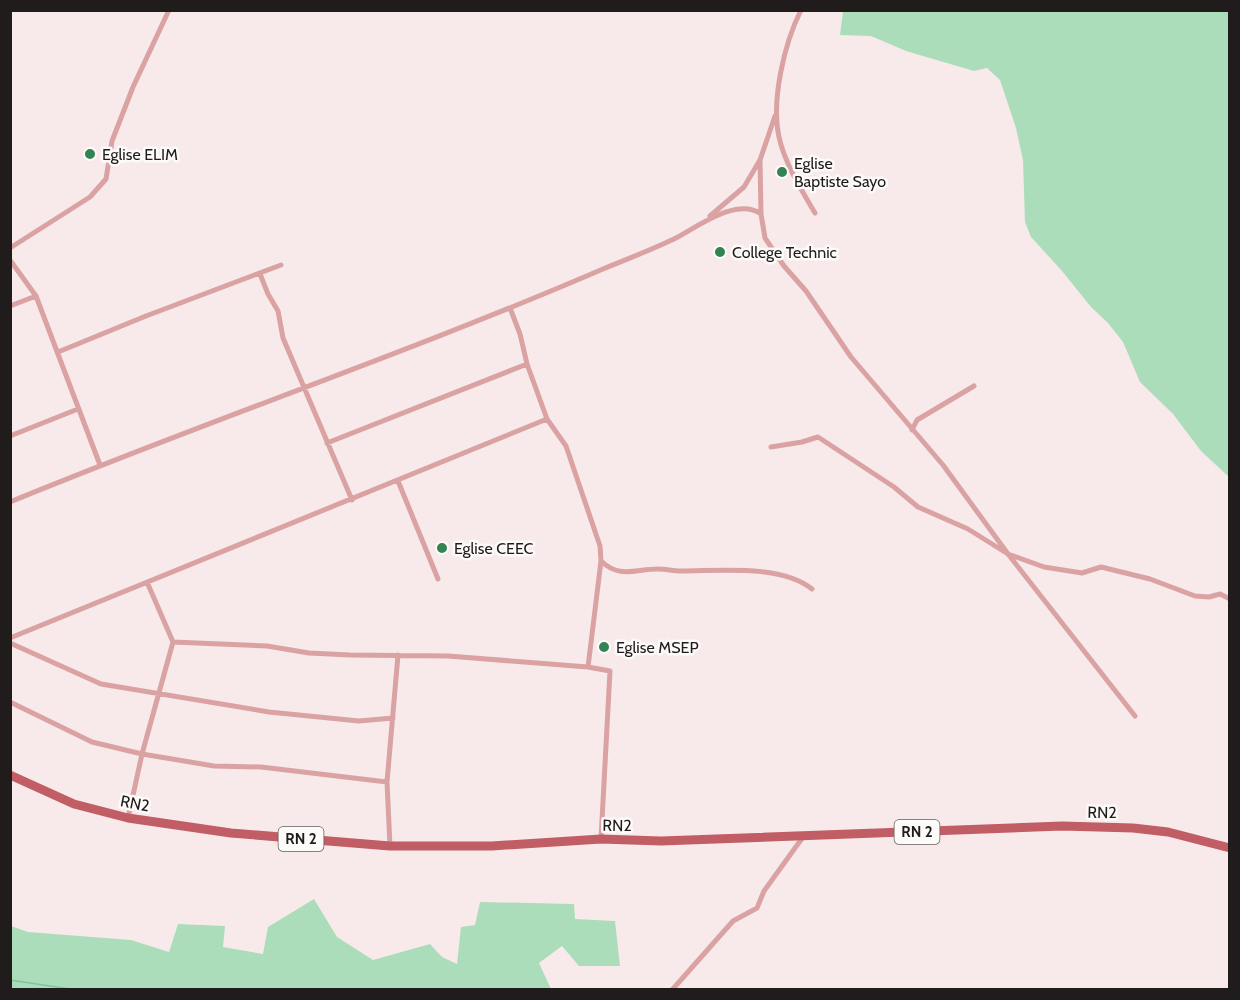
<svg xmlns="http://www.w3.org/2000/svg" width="1240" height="1000" font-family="Cabin,sans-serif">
	<rect width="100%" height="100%" fill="#f8eaea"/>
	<path fill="#acddbb" d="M 843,11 L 1229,11 L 1229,477 L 1201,451 L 1173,414 L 1140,382 L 1123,342 L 1108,323 L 1091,307 L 1062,271 L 1031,237 L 1025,222 L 1023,160 L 1016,128 L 1000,80 L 987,68 L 974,71 L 906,51 L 871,36 L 840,35 Z
		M 314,899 L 337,937 L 373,960 L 430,944 L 442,957 L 457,964 L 461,927 L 475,925 L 480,902 L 574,904 L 575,919 L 615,921 L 620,966 L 579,966 L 562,946 L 539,963 L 551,989 L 11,989 L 11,926 L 28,932 L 131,940 L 169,952 L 178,924 L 225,926 L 223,947 L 263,954 L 268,927 Z"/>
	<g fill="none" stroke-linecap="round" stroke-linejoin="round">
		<path stroke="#84c399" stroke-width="1.5" d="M 10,980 L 77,990"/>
		<path stroke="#daa2a3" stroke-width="5" d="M 801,10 C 784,44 771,101 779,137 C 785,164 801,189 815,213
			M 760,160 L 761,214 L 765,238 L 784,266 L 806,291 L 851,357 L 943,465 L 1008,554 L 1135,716
			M 710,216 L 744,187 L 760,160 L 775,116
			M 10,248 L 90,197 L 106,179 L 112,141 L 133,87 L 169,10
			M 10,260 L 36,296 L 100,465
			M 260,274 L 268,294 L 278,311 L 283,338 L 352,500
			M 10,306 L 36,296
			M 510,308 L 520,334 L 527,364 L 547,419 L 566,446 L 600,546 L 601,561 L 588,667
			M 58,352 L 146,316 L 281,265
			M 912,430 L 917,420 L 974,386
			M 10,436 L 78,409
			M 327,443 L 527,364
			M 771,447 L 802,442 L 818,437 L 894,487 L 918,507 L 968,529 L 1008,554 L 1044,567 L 1082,573 L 1101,567 L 1150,579 L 1195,596 L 1209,597 L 1220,594 L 1230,599
			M 398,481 L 438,579
			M 10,502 C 207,421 408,353 603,269 C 627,259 651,250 674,239 C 696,228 737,196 761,214
			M 601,561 C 620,579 635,569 658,569 C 666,569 673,571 681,571 C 719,571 781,564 812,589
			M 10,638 L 547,419
			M 173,642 L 267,646 L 309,653 L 350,655 L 448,656 L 588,667 L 610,671 L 601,839
			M 10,643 L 101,684 L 269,712 L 359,721 L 393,718
			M 10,702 L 92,742 L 142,754 L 214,766 L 261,767 L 387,782
			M 128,818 L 142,754 L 173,642 L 147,582
			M 390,846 L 387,782 L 398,655
			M 672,990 L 733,921 L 757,908 L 764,891 L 803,837"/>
		<path stroke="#c15e65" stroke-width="9" d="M 10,775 L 74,804 L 128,818 L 231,833 L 390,846 L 492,846 L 601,839 L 661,841 L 1062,826 L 1133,828 L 1168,832 L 1230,848"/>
	</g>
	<g fill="#338353" stroke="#fdfafa" stroke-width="2">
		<circle cx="90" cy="154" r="6"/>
		<circle cx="782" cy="172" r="6"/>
		<circle cx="720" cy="252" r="6"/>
		<circle cx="442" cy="548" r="6"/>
		<circle cx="604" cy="647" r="6"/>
	</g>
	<g text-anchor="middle" stroke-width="5" stroke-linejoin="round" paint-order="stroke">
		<g fill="#fdfafa" stroke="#635f5f" stroke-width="1.5">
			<rect x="894.5" y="820" width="45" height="24" rx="4.5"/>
			<rect x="278.5" y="827" width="45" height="24" rx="4.5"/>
		</g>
		<g font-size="15" font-weight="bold" fill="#211c1c">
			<text x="917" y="837">RN 2</text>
			<text x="301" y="844">RN 2</text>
		</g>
		<g font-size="16" fill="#211c1c" stroke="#fdfafa" text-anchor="start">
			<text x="102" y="160">Eglise ELIM</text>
			<text x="794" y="169">Eglise<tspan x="794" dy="18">Baptiste Sayo</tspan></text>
			<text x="732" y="258">College Technic</text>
			<text x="454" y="554">Eglise CEEC</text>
			<text x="616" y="653">Eglise MSEP</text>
		</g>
		<g font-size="16" fill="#211c1c" stroke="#fdfafa">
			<text transform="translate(135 803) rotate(11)" y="6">RN2</text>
			<text transform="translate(1102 812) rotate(1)" y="6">RN2</text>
			<text transform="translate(617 825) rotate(1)" y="6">RN2</text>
		</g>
	</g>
	<rect width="1240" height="1000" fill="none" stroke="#211c1c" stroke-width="24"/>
</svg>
